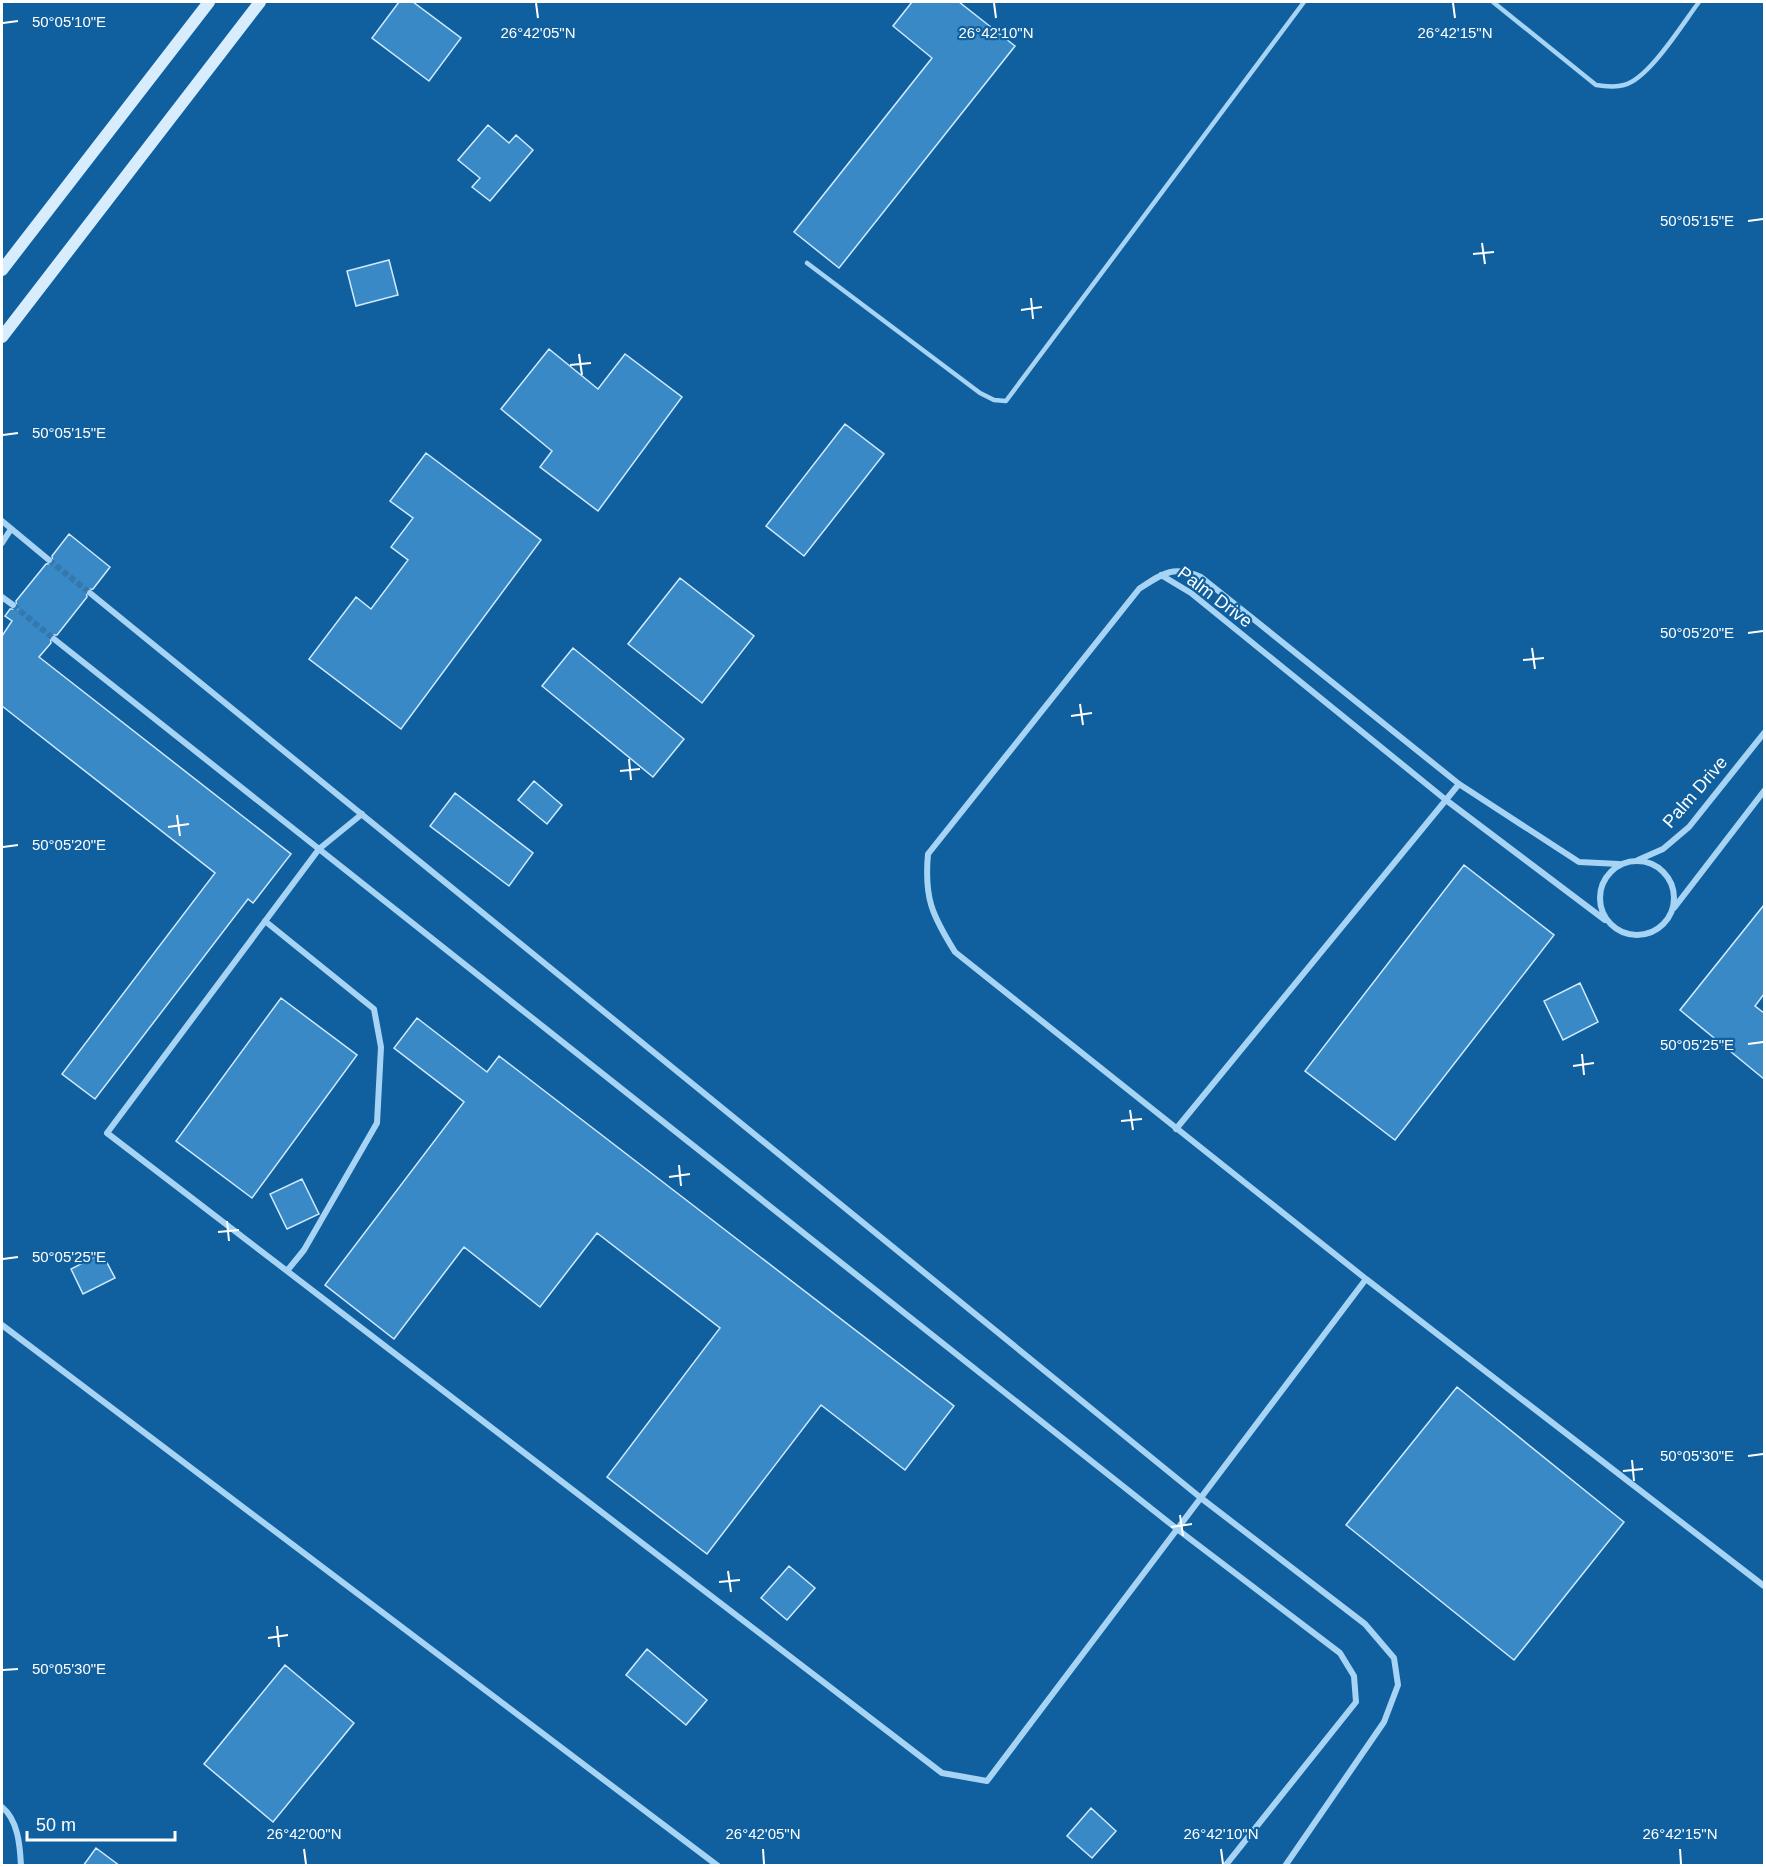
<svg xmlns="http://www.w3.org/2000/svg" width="1766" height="1867" font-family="Helvetica,sans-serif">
	<rect width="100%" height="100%" fill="#10609f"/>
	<path fill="#3989c6" stroke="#d0eafe" stroke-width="1.5" d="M 399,2 L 413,2 L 461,38 L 429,81 L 372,38 Z
		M 912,2 L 959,2 L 1015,46 L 839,268 L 794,232 L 932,58 L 893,26 Z
		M 488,125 L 509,143 L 516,135 L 533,150 L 490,201 L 472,187 L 480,178 L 458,160 Z
		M 389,260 L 398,295 L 356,306 L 347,271 Z
		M 549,349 L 598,389 L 625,354 L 682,397 L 598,511 L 540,467 L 552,451 L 501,409 Z
		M 845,424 L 884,454 L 804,556 L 766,526 Z
		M 426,453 L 541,540 L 401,729 L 309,659 L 356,597 L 371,609 L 408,560 L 391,547 L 413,518 L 390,501 Z
		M 69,534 L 110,567 L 93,589 L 86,590 L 87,597 L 57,635 L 50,635 L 51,643 L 39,657 L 291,854 L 253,903 L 248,899 L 95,1099 L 62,1074 L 215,873 L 2,706 L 2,636 L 12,621 L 5,616 L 10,609 L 17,609 L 16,601 L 46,564 L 53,563 L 52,556 Z
		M 680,578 L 754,636 L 702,703 L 628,644 Z
		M 573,648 L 684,739 L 653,777 L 542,686 Z
		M 534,781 L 562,805 L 547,824 L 518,800 Z
		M 455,793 L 533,853 L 509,886 L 430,826 Z
		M 1464,865 L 1554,935 L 1395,1140 L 1305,1071 Z
		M 1764,905 L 1764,994 L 1755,1006 L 1764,1013 L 1764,1079 L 1680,1010 Z
		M 1580,983 L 1598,1022 L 1563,1040 L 1544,1001 Z
		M 281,998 L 357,1055 L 252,1198 L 176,1141 Z
		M 417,1018 L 487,1072 L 499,1056 L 954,1406 L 905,1470 L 821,1405 L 707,1554 L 607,1477 L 720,1328 L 597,1233 L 540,1307 L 464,1247 L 394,1339 L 325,1285 L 464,1102 L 394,1048 Z
		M 302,1179 L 319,1214 L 287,1229 L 270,1194 Z
		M 102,1253 L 115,1278 L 83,1294 L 71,1269 Z
		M 1457,1387 L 1624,1522 L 1514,1660 L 1346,1525 Z
		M 789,1566 L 815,1588 L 787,1620 L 761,1598 Z
		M 647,1649 L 707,1700 L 686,1725 L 626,1675 Z
		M 285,1665 L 354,1723 L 273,1822 L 204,1764 Z
		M 1091,1808 L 1116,1831 L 1092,1858 L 1067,1836 Z
		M 96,1848 L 120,1866 L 83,1866 Z"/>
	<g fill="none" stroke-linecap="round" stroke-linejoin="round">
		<path stroke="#3478ad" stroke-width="6" stroke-dasharray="6 3" stroke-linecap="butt" d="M 49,560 L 90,593
			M 13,605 L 54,639"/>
		<path stroke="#a7d4f5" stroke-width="4.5" d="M 1493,2 L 1596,85 C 1606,86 1614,88 1624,85 C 1649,79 1683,23 1699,2
			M 807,263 L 980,393 L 994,400 L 1006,401 L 1304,2"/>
		<path stroke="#a7d4f5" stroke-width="6" d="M 2,521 L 49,560
			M 2,543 L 11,529
			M 1161,575 L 1191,593 L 1446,800 L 1605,920
			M 90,593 L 1201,1498 L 1365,1624 L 1394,1658 L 1398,1685 L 1384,1722 L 1285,1866
			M 2,597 L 13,605
			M 54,639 L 1177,1529 L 1340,1653 L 1354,1676 L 1356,1702 L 1225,1866
			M 362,814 L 319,849 L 107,1133 L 942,1773 L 987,1781 L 1366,1279 L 1764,1586
			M 1638,860 L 1663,849 L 1689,827 L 1764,733
			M1600 898a37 37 0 1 1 74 0a37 37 0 1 1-74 0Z
			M 1674,908 L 1764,791
			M 265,921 L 374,1009 L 381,1047 L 377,1123 L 304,1250 L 287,1271
			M 1176,1129 L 1459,784
			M 1366,1279 L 955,952 C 932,915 924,898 928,854 L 1139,589 C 1163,573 1173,565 1201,577 L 1459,784 L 1579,862 L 1619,864
			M 2,1325 L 718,1866
			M 2,1807 C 18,1820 20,1845 21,1866"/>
		<path stroke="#d7edfe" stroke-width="12" d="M 2,270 L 209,2
			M 2,337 L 260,2"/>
	</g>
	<path fill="none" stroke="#fff" stroke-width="2" d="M 536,3 L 538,18M 994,3 L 996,18M 1453,3 L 1455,18M 3,23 L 18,21M 1748,221 L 1763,219M 1482,243 L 1485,264M 1473,254 L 1494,252M 1031,298 L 1033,319M 1021,310 L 1042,307M 579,354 L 582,375M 570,365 L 591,363M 3,435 L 18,433M 1748,633 L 1763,631M 1532,648 L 1535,669M 1523,660 L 1544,658M 1080,704 L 1083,725M 1071,716 L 1092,713M 629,759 L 631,780M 620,771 L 640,769M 177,815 L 180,836M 168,827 L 189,824M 3,847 L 18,845M 1748,1044 L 1763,1042M 1582,1054 L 1584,1075M 1573,1066 L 1594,1063M 1130,1110 L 1133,1130M 1121,1121 L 1142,1119M 679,1165 L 681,1186M 669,1177 L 690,1174M 227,1221 L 229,1241M 218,1232 L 239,1230M 3,1259 L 18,1257M 1748,1456 L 1763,1454M 1632,1460 L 1634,1481M 1623,1471 L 1643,1469M 1180,1515 L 1183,1536M 1171,1527 L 1192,1524M 728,1571 L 731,1592M 719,1582 L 740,1580M 277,1626 L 279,1647M 268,1638 L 288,1635M 3,1670 L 18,1669M 304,1849 L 306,1864M 763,1849 L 764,1864M 1221,1849 L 1223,1864M 1680,1849 L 1681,1864"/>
	<g text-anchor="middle" stroke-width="4.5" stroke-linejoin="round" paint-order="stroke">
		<g font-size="18" fill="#fff" stroke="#10609f">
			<text transform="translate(1215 597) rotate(37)" y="6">Palm Drive</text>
			<text transform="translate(1695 792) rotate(-49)" y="6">Palm Drive</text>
		</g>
	</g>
	<g font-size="15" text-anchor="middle" fill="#fff" stroke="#10609f" stroke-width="4.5" stroke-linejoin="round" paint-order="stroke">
		<text x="69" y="27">50°05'10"E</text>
		<text x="538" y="38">26°42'05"N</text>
		<text x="996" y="38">26°42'10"N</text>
		<text x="1455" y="38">26°42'15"N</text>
		<text x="1697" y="226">50°05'15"E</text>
		<text x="69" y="438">50°05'15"E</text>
		<text x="1697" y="638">50°05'20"E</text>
		<text x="69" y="850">50°05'20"E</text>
		<text x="1697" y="1050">50°05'25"E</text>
		<text x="69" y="1262">50°05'25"E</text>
		<text x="1697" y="1461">50°05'30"E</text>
		<text x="69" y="1674">50°05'30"E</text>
		<text x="304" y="1839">26°42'00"N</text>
		<text x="763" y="1839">26°42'05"N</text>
		<text x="1221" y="1839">26°42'10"N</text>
		<text x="1680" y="1839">26°42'15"N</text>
	</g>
	<rect width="1766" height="1867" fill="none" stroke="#ffffff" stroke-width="6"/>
	<path d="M27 1831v9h148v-9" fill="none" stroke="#ffffff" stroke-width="3"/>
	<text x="36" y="1831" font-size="18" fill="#ffffff" stroke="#10609f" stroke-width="4.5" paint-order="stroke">50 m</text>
</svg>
